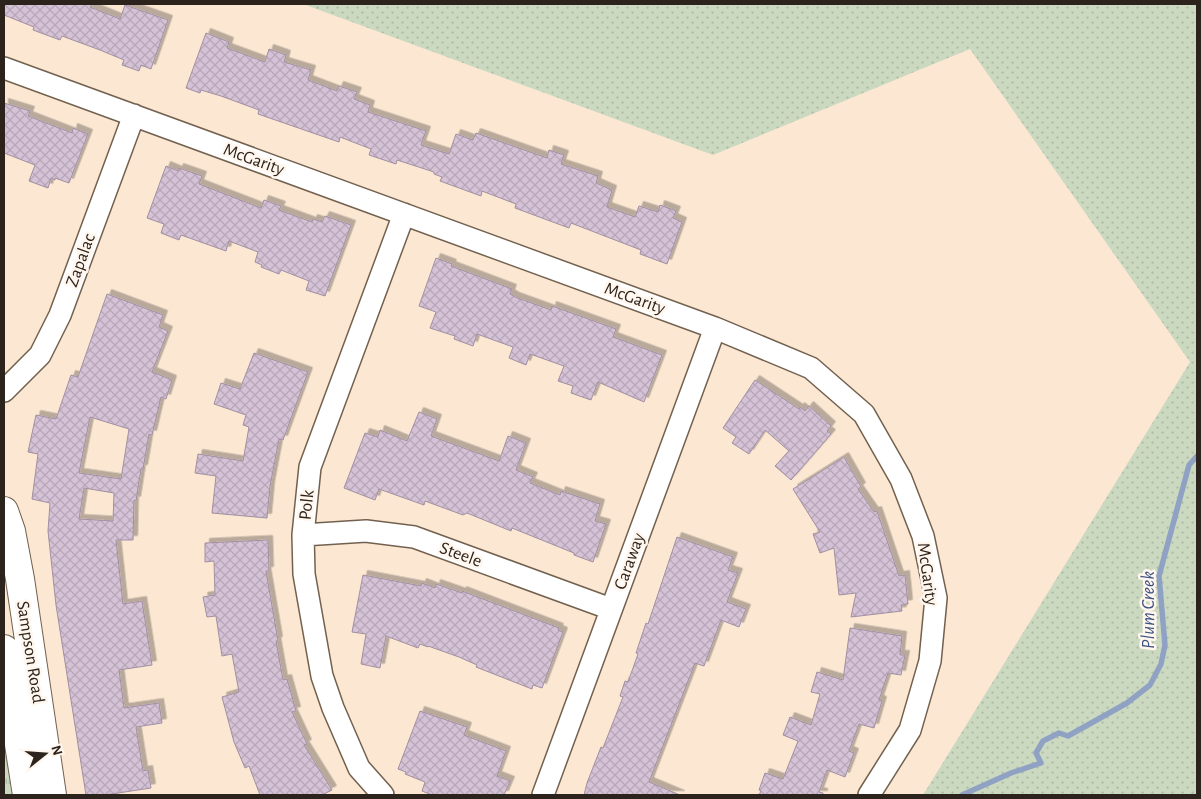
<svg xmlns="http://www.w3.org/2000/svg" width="1201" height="799" font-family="'Alegreya Sans',sans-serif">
	<defs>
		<pattern id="grass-dots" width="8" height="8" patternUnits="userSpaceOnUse" patternTransform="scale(1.25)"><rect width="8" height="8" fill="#cbd9c0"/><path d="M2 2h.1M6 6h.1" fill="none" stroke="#aebaa4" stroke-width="1.8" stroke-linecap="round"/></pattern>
		<pattern id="park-tufts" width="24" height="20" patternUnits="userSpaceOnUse" patternTransform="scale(1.25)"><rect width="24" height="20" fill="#cbd9c0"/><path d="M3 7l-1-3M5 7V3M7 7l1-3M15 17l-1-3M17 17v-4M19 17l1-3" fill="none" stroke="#aebaa4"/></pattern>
		<pattern id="building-cross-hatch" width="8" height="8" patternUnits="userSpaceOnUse" patternTransform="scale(1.25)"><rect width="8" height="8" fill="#d5c2d7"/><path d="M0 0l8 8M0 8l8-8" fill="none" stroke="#b7a6b8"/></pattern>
		<filter id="shadow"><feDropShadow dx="4.5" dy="-4.5" stdDeviation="0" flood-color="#0004"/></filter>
	</defs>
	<rect width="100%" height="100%" fill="#fbe7d2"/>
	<path fill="url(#grass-dots)" d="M 303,4 L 1197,4 L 1197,795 L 923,795 L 1190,362 L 970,49 L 713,155 Z"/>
	<path fill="url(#park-tufts)" d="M 4,672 L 23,795 L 4,795 Z"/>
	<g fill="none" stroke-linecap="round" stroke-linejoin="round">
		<path stroke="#90a2c4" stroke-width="5.5" d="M 962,795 L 1011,773 L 1041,763 L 1036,753 L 1043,741 L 1059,733 L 1068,736 L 1127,703 L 1150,685 L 1161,664 L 1165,645 L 1159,576 L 1189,465 L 1197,456"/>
	</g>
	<path fill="url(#building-cross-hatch)" stroke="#a18fa2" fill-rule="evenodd" filter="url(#shadow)" d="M 4,4 L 92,4 L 90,7 L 120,19 L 125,5 L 168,20 L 151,69 L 141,65 L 139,71 L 122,65 L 124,60 L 100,50 L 62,36 L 60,40 L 33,30 L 34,27 L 4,15 Z
		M 206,33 L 229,42 L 227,48 L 265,62 L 269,49 L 286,55 L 284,62 L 311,70 L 308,80 L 337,91 L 339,86 L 357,92 L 354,99 L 370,105 L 368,112 L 426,131 L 421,145 L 449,154 L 456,134 L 473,140 L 476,133 L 547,158 L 549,150 L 564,155 L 561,164 L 598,176 L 596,183 L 612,190 L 607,207 L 635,217 L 639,206 L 658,212 L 660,205 L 676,211 L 673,218 L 682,222 L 667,264 L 640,254 L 641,250 L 571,223 L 569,228 L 515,208 L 516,204 L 482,191 L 481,196 L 440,181 L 442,177 L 434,174 L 434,172 L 397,160 L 396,164 L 369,155 L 371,149 L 340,137 L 339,142 L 258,114 L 259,110 L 221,96 L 201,90 L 200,93 L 186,88 Z
		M 4,103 L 30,111 L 28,116 L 72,133 L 73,128 L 88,134 L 69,183 L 55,178 L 55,180 L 51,178 L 48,188 L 29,181 L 35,165 L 4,153 Z
		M 166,166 L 178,171 L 179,168 L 202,176 L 199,184 L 261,208 L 264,200 L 281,206 L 279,210 L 312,222 L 313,219 L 322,222 L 325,216 L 351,225 L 325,296 L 306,290 L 309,281 L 281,270 L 279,274 L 261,267 L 262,265 L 255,262 L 258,252 L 229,241 L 226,251 L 181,235 L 179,240 L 161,233 L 164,224 L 147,218 Z
		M 436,258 L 452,264 L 451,266 L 512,289 L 510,294 L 515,297 L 551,310 L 552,306 L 616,329 L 613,337 L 662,355 L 644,402 L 598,382 L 591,400 L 571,393 L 573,386 L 558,381 L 564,366 L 530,354 L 526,365 L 509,358 L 513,347 L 477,334 L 473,346 L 454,339 L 455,336 L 430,328 L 436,312 L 419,306 Z
		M 107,294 L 163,315 L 159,327 L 168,331 L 152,372 L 172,380 L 166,399 L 161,397 L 152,435 L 149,434 L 143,469 L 141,469 L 136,501 L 134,500 L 133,540 L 116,540 L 123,604 L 142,601 L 152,665 L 119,670 L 124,708 L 159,703 L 162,723 L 136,727 L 143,771 L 148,770 L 151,788 L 105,795 L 86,795 L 56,605 L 48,531 L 50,503 L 32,499 L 38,454 L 28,452 L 36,415 L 56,419 L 71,375 L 78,377 ZM 90,417 L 129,429 L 121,479 L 79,473 ZM 84,488 L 114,493 L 113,521 L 79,519 Z
		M 254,353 L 308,372 L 283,440 L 279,439 L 270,486 L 267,518 L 212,513 L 216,476 L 195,473 L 198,454 L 243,461 L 249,427 L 243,425 L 246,415 L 214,404 L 221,383 L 240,389 Z
		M 755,380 L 799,409 L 800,407 L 805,411 L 809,406 L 831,426 L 827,431 L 831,434 L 791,480 L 775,466 L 789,451 L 765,430 L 749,454 L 732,443 L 736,437 L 723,428 Z
		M 419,412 L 437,419 L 431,436 L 499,461 L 508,436 L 526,443 L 516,470 L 533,477 L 530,483 L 560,495 L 561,491 L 600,504 L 595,521 L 606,524 L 593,562 L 574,555 L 574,553 L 564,549 L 512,528 L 511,531 L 467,513 L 463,515 L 425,501 L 424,505 L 379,489 L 375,500 L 344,488 L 365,433 L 378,437 L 380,430 L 407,441 Z
		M 844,457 L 861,487 L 858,489 L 874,512 L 877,511 L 899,576 L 905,575 L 908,604 L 901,605 L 902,611 L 851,617 L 856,593 L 839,595 L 834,548 L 820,553 L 813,534 L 820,532 L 793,489 Z
		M 677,537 L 733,557 L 728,570 L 738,573 L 727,602 L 746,609 L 739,627 L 721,620 L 704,666 L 695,663 L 649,782 L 680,795 L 584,795 L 587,783 L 601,747 L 603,748 L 623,697 L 620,696 L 625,681 L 628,682 L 638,654 L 636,653 L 646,623 L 648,624 Z
		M 268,540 L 269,571 L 266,571 L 278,641 L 276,641 L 283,680 L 287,679 L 296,711 L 292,712 L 307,744 L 304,745 L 332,790 L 322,795 L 260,795 L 249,766 L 245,768 L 234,742 L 222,697 L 239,692 L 232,654 L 222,656 L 216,616 L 207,617 L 203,597 L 215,595 L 214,561 L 205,562 L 205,543 Z
		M 363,575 L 421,586 L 422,583 L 435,588 L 436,584 L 462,593 L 462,591 L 559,628 L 558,630 L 563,632 L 542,688 L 533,685 L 532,689 L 476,667 L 477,665 L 459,657 L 428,646 L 428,647 L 420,644 L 418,648 L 386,636 L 380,668 L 361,664 L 366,634 L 352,632 Z
		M 850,628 L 902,636 L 900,655 L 905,655 L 901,675 L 888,673 L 879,700 L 882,701 L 874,728 L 859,724 L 849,751 L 854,753 L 845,777 L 827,770 L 819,792 L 823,793 L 823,795 L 759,795 L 761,791 L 759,790 L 765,773 L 783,779 L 798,741 L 783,735 L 790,717 L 811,725 L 820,694 L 811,692 L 817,672 L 843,680 Z
		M 420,711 L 467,727 L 464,735 L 506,751 L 497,776 L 510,781 L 504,795 L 432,795 L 422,791 L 425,782 L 405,774 L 406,772 L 398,769 Z"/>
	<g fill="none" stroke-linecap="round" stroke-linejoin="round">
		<g stroke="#72614f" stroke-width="24">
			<path id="minor" d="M 4,68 L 715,328 L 811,368 L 864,414 L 901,479 L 923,536 L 936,598 L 930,661 L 910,730 L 869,795
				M 4,391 L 40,355 L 60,315 L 134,115
				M 303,535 L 366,531 L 414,537 L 611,609
				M 383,795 L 359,768 L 333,708 L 322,676 L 304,574 L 303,535 L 310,467 L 404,214
				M 543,795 L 715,328"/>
		</g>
		<g stroke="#72614f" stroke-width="30">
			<path id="tertiary" d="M 4,511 L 11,531 L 20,579 L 52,795
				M 4,649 L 27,795"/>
		</g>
		<use href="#minor" stroke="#fff" stroke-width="21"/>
		<use href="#tertiary" stroke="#fff" stroke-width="28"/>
	</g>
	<g text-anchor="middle" stroke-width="5" stroke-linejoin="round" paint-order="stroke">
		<g font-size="18" fill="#2b231c" stroke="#fff6ee">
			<text transform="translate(254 159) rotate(20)" y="6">McGarity</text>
			<text transform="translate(80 260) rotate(-70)" y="6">Zapalac</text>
			<text transform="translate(635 298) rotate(20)" y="6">McGarity</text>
			<text transform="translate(306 505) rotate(-84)" y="6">Polk</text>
			<text transform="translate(461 554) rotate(20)" y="6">Steele</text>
			<text transform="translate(629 561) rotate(-70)" y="6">Caraway</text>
			<text transform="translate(928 574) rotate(82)" y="6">McGarity</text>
			<text transform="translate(31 652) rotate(81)" y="6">Sampson Road</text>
		</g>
		<g font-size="19" font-style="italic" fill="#3c5484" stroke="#fff6ee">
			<text transform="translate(1147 610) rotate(-90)" y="7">Plum Creek</text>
		</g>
	</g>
	<rect width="1201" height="799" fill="none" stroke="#2b231c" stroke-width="10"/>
	<g transform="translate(45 754) rotate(73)" stroke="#fff6ee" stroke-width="4" paint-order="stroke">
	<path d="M0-4L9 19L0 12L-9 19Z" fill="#2b231c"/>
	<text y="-8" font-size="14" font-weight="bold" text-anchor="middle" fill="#2b231c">N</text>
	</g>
</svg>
